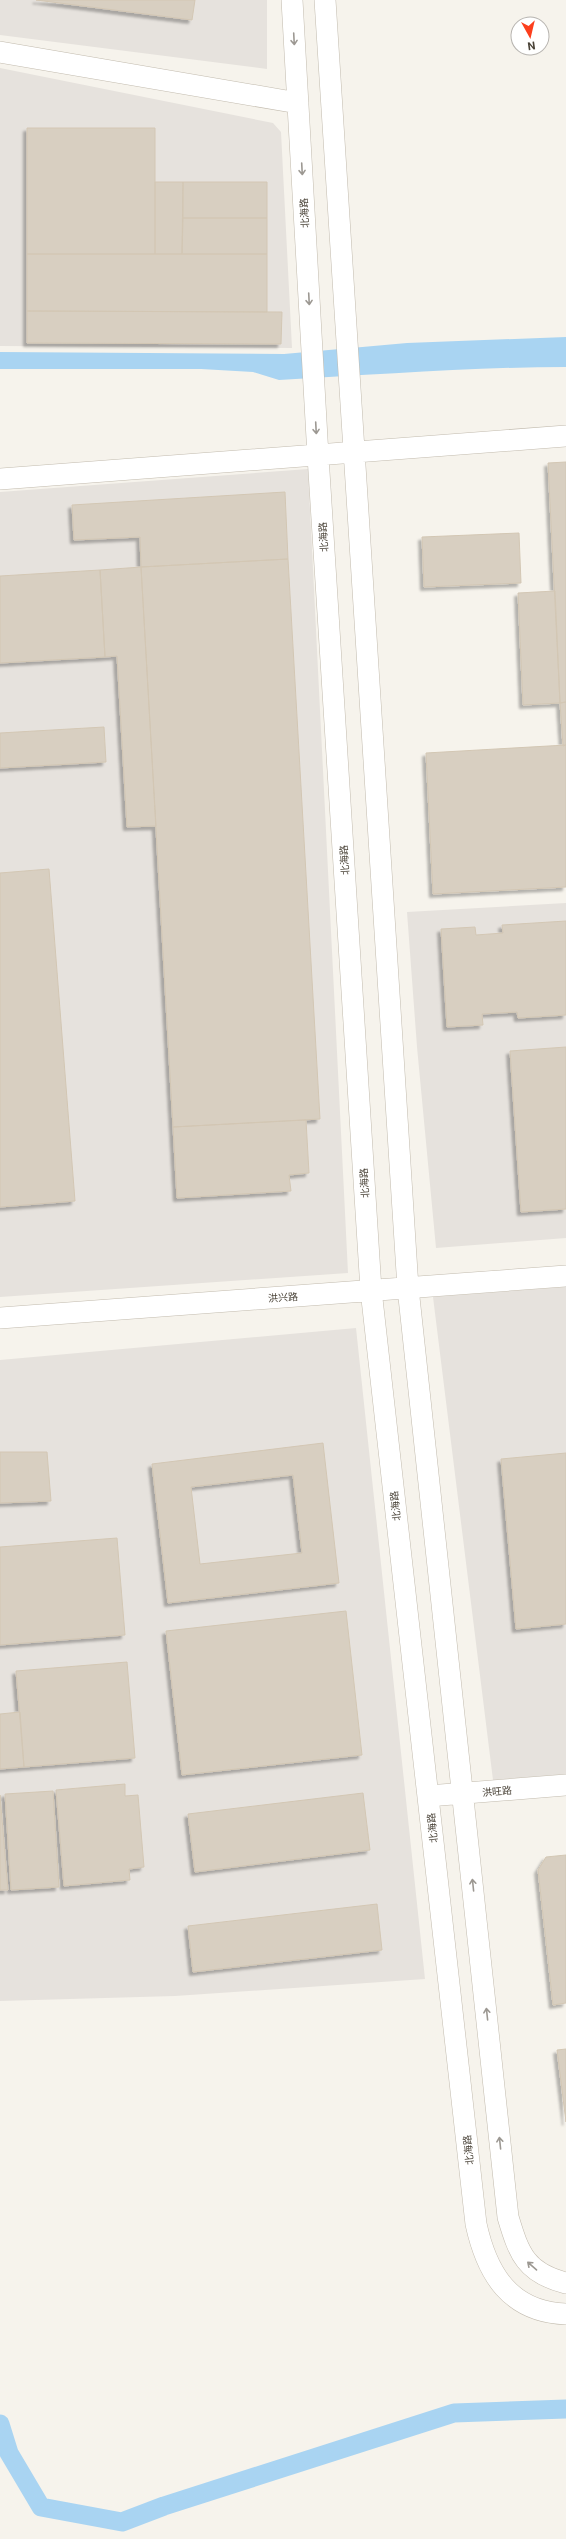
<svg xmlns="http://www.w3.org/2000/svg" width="566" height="2539" font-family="Roboto,'Noto Sans SC',sans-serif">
	<defs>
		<filter id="shadow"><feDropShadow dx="-3.5" dy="3.5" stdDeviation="1" flood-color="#0004"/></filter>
	</defs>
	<rect width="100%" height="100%" fill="#f6f3ec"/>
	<path fill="#e6e2dd" d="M 0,0 L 267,0 L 267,69 L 0,35 Z
		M 0,68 L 273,123 L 281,132 L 292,348 L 0,346 Z
		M 308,469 L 348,1273 L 0,1297 L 0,492 Z
		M 566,903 L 566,1238 L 436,1248 L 417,1047 L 407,912 Z
		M 566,1287 L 566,1774 L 493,1780 L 433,1297 Z
		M 356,1328 L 425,1979 L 175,1996 L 0,2001 L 0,1360 Z"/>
	<path fill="#a9d4f2" d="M 566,337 L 566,367 C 471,367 375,375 279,380 L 253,372 L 201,369 L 0,369 L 0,352 L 284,354 L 407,343 Z"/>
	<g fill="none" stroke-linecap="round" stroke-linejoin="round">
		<path stroke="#a9d4f2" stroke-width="19" d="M 0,2424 L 9,2453 L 41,2507 L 122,2522 L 164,2506 L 454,2413 L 566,2409"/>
	</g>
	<path fill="#d8cfc1" stroke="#d3c7b4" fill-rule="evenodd" filter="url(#shadow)" d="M 36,0 L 195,0 L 192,20 Z
		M 27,128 L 155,128 L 155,254 L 27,254 Z
		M 155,182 L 183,182 L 182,254 L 155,254 Z
		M 183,182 L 267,182 L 267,218 L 183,218 Z
		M 183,218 L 267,218 L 267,254 L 182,254 Z
		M 27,254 L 267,254 L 267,312 L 27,311 Z
		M 27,311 L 282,312 L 281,344 L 27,343 Z
		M 566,462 L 566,702 L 560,703 L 548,463 Z
		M 285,492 L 288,559 L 141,567 L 140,537 L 74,540 L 72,505 Z
		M 519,533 L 521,583 L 424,587 L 422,537 Z
		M 288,559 L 320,1119 L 173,1127 L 141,567 Z
		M 141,567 L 156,826 L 127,827 L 117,656 L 105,657 L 100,570 Z
		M 100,570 L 105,657 L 0,663 L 0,576 Z
		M 555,591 L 560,703 L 523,705 L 518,593 Z
		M 566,702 L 566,745 L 563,746 L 560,703 Z
		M 104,727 L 106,762 L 0,768 L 0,733 Z
		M 566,745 L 566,887 L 433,894 L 426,753 Z
		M 49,869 L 75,1201 L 0,1207 L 0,873 Z
		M 566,921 L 566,1015 L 518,1018 L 517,1012 L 482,1014 L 483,1025 L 447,1027 L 441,929 L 475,927 L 476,935 L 503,933 L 502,925 Z
		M 566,1047 L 566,1209 L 521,1212 L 510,1051 Z
		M 306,1120 L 309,1173 L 289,1175 L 291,1191 L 177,1198 L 173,1127 Z
		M 323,1443 L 339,1583 L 168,1603 L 152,1464 ZM 293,1475 L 302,1553 L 200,1564 L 191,1487 Z
		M 0,1452 L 47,1452 L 51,1501 L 0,1503 Z
		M 566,1453 L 566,1624 L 516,1629 L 501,1459 Z
		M 117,1538 L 125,1635 L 0,1645 L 0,1547 Z
		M 346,1611 L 362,1755 L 182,1775 L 166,1631 Z
		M 127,1662 L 135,1758 L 24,1767 L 16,1671 Z
		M 20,1712 L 24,1767 L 0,1769 L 0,1714 Z
		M 125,1784 L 125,1796 L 138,1795 L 144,1867 L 129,1869 L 130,1880 L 64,1886 L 56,1790 Z
		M 53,1791 L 59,1887 L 11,1890 L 5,1794 Z
		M 363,1793 L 370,1850 L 195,1872 L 188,1814 Z
		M 0,1795 L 8,1890 L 0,1890 Z
		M 566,1855 L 566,2003 L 553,2005 L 538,1870 L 546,1857 Z
		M 377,1904 L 382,1950 L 193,1972 L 188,1926 Z
		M 566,2049 L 566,2122 L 557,2050 Z"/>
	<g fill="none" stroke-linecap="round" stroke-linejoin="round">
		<g stroke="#c2bbae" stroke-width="22">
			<path id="minor" d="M 292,0 L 318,456 L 371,1290 L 476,2224 C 487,2274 510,2312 566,2314
				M 325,0 L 408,1288 L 508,2217 C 519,2254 526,2273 566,2283
				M 0,52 L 298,103
				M 0,479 L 566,436
				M 0,1318 L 566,1276
				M 428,1796 L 566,1785"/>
		</g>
		<use href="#minor" stroke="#fff" stroke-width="21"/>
	</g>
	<defs><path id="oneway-shaft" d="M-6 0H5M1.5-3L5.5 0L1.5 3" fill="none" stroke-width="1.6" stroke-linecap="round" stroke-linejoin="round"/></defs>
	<g stroke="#9c9892">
		<use href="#oneway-shaft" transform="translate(294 39) rotate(87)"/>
		<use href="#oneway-shaft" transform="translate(302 169) rotate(87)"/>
		<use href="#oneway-shaft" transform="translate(309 299) rotate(87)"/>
		<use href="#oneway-shaft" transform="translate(316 428) rotate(87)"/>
		<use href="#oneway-shaft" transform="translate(473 1885) rotate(-96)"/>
		<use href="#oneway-shaft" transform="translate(487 2014) rotate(-96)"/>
		<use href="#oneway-shaft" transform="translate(500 2143) rotate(-96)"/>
		<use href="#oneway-shaft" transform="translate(532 2266) rotate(-139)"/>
	</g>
	<g text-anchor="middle" stroke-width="3.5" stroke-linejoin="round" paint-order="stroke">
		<g font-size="10" fill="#4b4439" stroke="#fff">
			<text transform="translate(304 213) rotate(-93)" y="4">北海路</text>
			<text transform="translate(323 537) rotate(-94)" y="4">北海路</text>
			<text transform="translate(344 860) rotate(-94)" y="4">北海路</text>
			<text transform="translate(364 1183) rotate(-94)" y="4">北海路</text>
			<text transform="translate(283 1297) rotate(-4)" y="4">洪兴路</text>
			<text transform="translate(395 1506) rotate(-96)" y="4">北海路</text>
			<text transform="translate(497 1791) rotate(-5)" y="4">洪旺路</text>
			<text transform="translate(432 1828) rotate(-96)" y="4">北海路</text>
			<text transform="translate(468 2150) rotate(-96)" y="4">北海路</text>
		</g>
	</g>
	<g transform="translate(530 36) rotate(172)"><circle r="19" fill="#ffffff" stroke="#b7b4b0"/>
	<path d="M0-3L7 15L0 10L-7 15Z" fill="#fc3f1d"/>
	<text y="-6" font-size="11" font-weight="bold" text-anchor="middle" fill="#4b4439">N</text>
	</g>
</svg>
